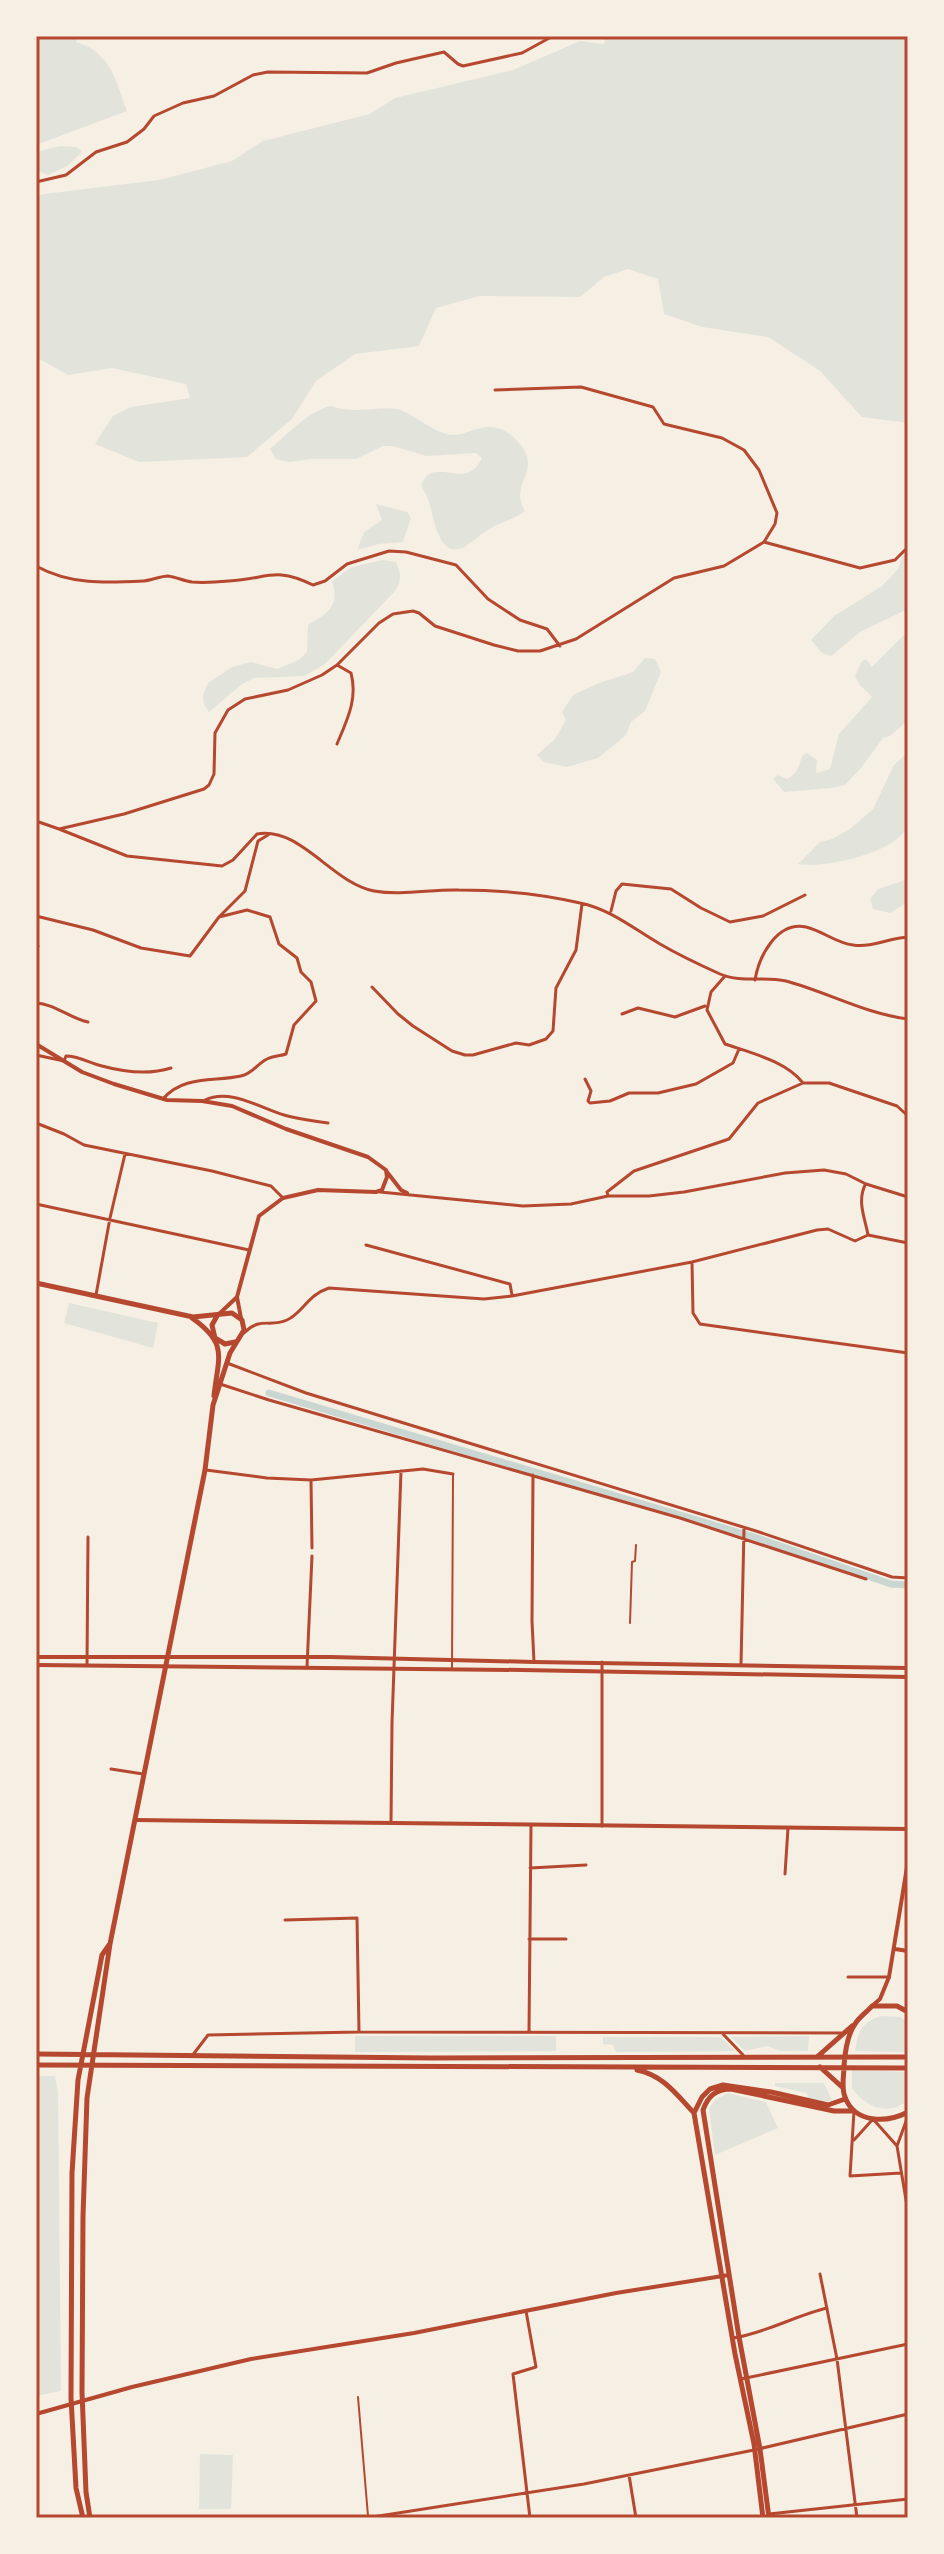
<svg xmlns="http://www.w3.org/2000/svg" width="944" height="2554" font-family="'Golos Text',sans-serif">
	<rect width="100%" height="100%" fill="#f6efe4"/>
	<path fill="#e2e4dc" d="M 36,36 L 77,36 L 76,42 C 112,53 115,80 127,111 L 36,145 Z
		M 606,36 L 908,36 L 908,423 L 862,417 L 820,371 L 768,337 L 702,327 L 664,314 L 658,279 L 628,269 L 604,277 L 580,297 L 480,296 L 436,308 L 419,346 L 355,354 L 316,381 L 292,419 L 247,457 L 139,462 L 95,444 L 113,416 L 131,407 L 190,398 L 186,384 L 112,368 L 68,375 L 36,357 L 36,195 L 159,180 L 232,161 L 263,141 L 370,114 L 395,98 L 513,70 L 580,41 L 604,44 Z
		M 60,146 L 76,147 L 81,150 L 81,153 L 67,166 L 48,175 L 36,170 L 36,152 Z
		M 330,406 C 338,408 346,410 354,410 C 368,411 390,405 403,411 C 417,417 430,429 446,434 C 469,440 482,415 511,435 C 517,440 523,446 526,454 C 535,476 510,485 525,511 C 512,521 499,522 486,531 C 479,535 473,542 466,546 C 439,562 434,518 429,502 C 427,496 424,491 421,485 C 435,453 465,494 482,458 L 476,453 L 426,456 L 393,446 L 383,446 L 356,459 L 312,459 L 288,462 L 276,459 L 270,449 C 288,434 307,412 330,406 Z
		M 376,504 L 407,512 L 411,518 L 403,542 L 379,544 L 357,550 L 364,532 L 382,520 Z
		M 908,552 L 908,609 L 860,632 L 831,656 L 822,653 L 811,640 L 834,616 L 882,586 L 898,569 L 902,557 Z
		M 383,560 L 396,562 C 401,574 402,580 395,591 L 324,665 L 304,676 L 254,678 L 242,684 L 209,712 L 204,704 L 203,695 L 208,683 L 232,667 L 251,662 L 277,669 L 299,660 L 307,652 L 308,625 C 328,613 340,606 332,581 L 352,567 Z
		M 908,631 L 908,720 L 890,736 L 883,738 L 861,768 L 845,785 L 832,788 L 784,792 L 773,779 L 778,775 L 787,779 C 797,774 799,767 802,756 L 807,753 L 817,760 L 816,773 L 830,769 L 839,734 L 872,697 L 860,685 L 855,677 L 861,662 L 866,659 L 872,667 Z
		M 645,658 L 655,659 L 661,672 L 645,711 L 631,722 L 626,735 L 598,758 L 567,767 L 544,762 L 537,755 L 555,739 L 566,720 L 562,712 L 573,695 L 599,683 L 633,672 Z
		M 908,752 C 908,769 912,815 907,827 C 896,853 823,869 798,864 L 820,842 L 832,839 L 850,829 L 873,809 L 894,765 Z
		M 908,879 L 908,902 L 890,913 L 873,909 L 870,899 L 878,889 Z
		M 69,1303 L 158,1323 L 153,1348 L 64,1323 Z
		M 881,2016 L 900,2017 L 908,2022 L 908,2052 L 855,2051 C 858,2032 861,2022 881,2016 Z
		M 355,2036 L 556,2036 L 556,2051 L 355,2052 Z
		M 809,2036 L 808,2051 L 781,2051 L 767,2046 L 745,2051 L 731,2037 Z
		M 603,2037 L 721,2037 L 735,2051 L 616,2052 L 613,2045 L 603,2044 Z
		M 852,2070 L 908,2072 L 908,2100 C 888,2117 865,2107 852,2088 Z
		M 36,2076 L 55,2076 L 58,2092 L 61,2391 L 36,2396 Z
		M 775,2083 L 824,2083 L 832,2100 L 826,2102 L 808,2098 L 807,2093 L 775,2086 Z
		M 728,2093 L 766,2102 L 778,2128 L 715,2155 L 709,2108 L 715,2100 Z
		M 200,2454 L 233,2455 L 231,2509 L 199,2509 Z"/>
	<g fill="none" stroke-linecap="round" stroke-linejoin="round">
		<path stroke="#c9d6d2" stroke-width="7" d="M 269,1393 L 754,1537 L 891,1584 L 908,1585"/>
		<path stroke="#b5482f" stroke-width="2" d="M 630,1623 L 632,1562 L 635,1561 L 636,1545
			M 452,1668 L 453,1475
			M 358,2397 L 368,2516"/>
		<path stroke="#b5482f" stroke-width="3" d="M 36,182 L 66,175 L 96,152 L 127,142 L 144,129 L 154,116 L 183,103 L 214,96 L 253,75 L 268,72 L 367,73 L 396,63 L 444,52 L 458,64 L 463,66 L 522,53 L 553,36
			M 764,542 L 860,568 L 895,560 L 908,547
			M 36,566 C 70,585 106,583 144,581 C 152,580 161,576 168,576 C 176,577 184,581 192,582 C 204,583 218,582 229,581 C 268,579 274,566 313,585 L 325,581 L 347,564 L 389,551 L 406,552 L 456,565 L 488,599 L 520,620 L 547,629 L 560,646
			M 337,744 C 347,720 358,699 351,673 L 337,665
			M 36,821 L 59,829 L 124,814 L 204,789 L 209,785 L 214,774 L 215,733 L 228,710 L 245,699 L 288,690 L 322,675 L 337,665 L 379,623 L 393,614 L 413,611 L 419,613 L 435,626 L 494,645 L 518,651 L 540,651 L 576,639 L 674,578 L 724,566 L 764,542 L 775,524 L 777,513 L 759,470 L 744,450 L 722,438 L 664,424 L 653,407 L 581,387 L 495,390
			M 59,829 L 127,856 L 222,866 L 233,860 L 257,834 C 300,826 332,883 374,891 C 402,896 432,889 459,890 C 499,890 542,894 580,903 C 610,909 634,929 660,944 C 679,955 700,965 720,974 C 741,983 765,976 786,981 C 827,992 866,1014 908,1019
			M 611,911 L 616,891 L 622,884 L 671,889 L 701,908 L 730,922 L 763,916 L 805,895
			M 36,916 L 93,930 L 141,948 L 190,956 L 219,917 L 245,891 L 258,841 L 268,835
			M 36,946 L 38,946
			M 725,976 L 711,992 L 707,1010 L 725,1044 C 751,1053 786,1061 803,1083
			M 755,980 C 759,956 777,921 806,927 C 823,931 836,943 853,945 C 872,948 889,938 908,937
			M 372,987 L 398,1014 L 413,1026 L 452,1051 L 465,1055 L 473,1055 L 516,1043 L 529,1045 L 546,1039 L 553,1031 L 556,988 L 576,950 L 582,904
			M 36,1003 C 55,1004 69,1018 88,1022
			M 622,1014 L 638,1008 L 675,1017 L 705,1006
			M 36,1055 L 64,1061 L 66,1056 C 79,1056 89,1063 102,1066 C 124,1072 149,1075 171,1068
			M 585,1079 L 591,1091 L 588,1101 L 590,1103 L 610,1101 L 629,1093 L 658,1093 L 696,1084 L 733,1063 L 739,1049
			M 163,1099 C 183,1075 214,1082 241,1076 C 252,1074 257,1064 267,1059 C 273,1056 280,1056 286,1054 L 294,1025 L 316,1001 L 311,982 L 301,972 L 297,958 L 279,944 L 270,917 L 247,910 L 219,917
			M 205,1100 C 230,1088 260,1108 284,1115 C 298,1119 313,1121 328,1123
			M 36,1123 L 64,1134 L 84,1145 L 212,1171 L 271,1186 L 283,1198
			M 865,1185 C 857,1202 865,1218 868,1235
			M 380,1192 L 523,1206 L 571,1204 L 608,1196 L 649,1196 L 684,1192 L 785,1173 L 824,1170 L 846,1174 L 866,1184 L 908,1197
			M 608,1196 L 607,1192 L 634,1171 L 729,1139 L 758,1103 L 803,1083 L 829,1083 L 897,1106 L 908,1116
			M 36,1204 L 249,1250
			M 868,1235 L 908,1243
			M 366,1245 L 510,1284 L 512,1295
			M 692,1262 L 693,1313 L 700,1324 L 908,1353
			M 96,1295 L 110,1218 L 125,1154
			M 244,1333 C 261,1316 269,1328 287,1320 C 303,1313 307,1295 329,1288 L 484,1299 L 512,1296 L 692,1262 L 817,1230 L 828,1229 L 855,1241 L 868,1235
			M 227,1363 L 306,1393 L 756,1531 L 892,1577 L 908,1578
			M 220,1384 L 269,1400 L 680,1518 L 866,1579
			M 206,1470 L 267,1478 L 311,1480 L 423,1469 L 453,1474
			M 533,1475 L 532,1621 L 534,1662
			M 311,1480 L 312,1548
			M 602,1662 L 602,1826
			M 87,1665 L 88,1537
			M 741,1665 L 744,1529
			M 307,1667 L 312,1556
			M 111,1769 L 143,1774
			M 391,1823 L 392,1723 L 401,1471
			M 530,1868 L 586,1865
			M 785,1874 L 788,1828
			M 285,1920 L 357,1918 L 359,2032
			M 529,1939 L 566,1939
			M 848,1977 L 889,1977
			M 529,2032 L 531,1825
			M 723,2034 L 743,2055
			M 192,2056 L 208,2035 L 359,2032 L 841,2033
			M 854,2111 L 850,2176 L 901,2173
			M 908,2116 L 897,2146 L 908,2212
			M 854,2140 L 873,2119 L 897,2146
			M 820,2274 L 837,2359 L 857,2518
			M 526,2311 L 536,2367 L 513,2374 L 530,2518
			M 733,2338 C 766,2333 794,2316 827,2308
			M 741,2379 L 908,2344
			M 629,2475 L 636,2518
			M 769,2514 L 908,2499
			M 366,2518 L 584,2484 L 754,2450 L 908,2414
			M 753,2518 L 761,2517"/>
		<path stroke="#b5482f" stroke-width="4" d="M 36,1044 L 82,1072 L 114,1084 L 167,1100 L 202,1101 L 232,1106 L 286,1129 L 368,1157 L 386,1170 L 387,1177 L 382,1190 L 376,1192 L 318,1190 L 283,1198 L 259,1216 L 237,1297 L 241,1318
			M 387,1172 L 401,1190 L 407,1193
			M 218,1315 L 237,1297"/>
		<path stroke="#b5482f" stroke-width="4" d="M 36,1657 L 331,1657 L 534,1662 L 908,1668
			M 36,1665 L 522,1670 L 908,1677
			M 135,1820 L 908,1829
			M 895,1949 L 908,1951
			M 872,2006 L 880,1999 L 889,1977 L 908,1861
			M 36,2414 L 132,2387 L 251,2359 L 414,2333 L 616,2293 L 729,2275"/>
		<path stroke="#b5482f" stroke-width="5" d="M 36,1283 L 193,1317 L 232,1313 L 242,1320 L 244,1330 L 230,1353 L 213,1405 L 205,1470 L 110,1944 L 87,2098 L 83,2216 L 82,2392 L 86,2492 L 90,2518
			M 217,1316 L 212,1325 L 215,1338 L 225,1344 L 235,1342
			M 192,1318 C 229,1344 218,1357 214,1396
			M 908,2012 L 897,2006 L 872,2006 C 867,2012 859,2017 855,2024 C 847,2035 845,2052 844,2066 C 844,2076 841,2087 845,2097 C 855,2124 887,2123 908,2112
			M 36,2054 L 432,2058 L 908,2057
			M 817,2057 L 852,2026
			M 36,2065 L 908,2068
			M 820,2067 L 842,2087
			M 637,2070 C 663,2075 677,2095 694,2113 L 735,2354 L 754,2444 L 763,2518
			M 694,2113 L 702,2097 L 710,2089 L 723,2085 L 771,2092 L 828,2105 L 845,2099
			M 83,2518 L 76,2488 L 71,2398 L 72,2173 L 78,2080 L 102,1955 L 109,1945
			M 769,2518 L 760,2449 L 739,2337 L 703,2110 C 708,2096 716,2089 731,2089 L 834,2111 L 854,2111"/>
	</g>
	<rect width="944" height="2554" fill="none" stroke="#f6efe4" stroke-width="76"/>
	<rect x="38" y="38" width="868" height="2478" fill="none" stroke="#b5482f" stroke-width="3"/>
</svg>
